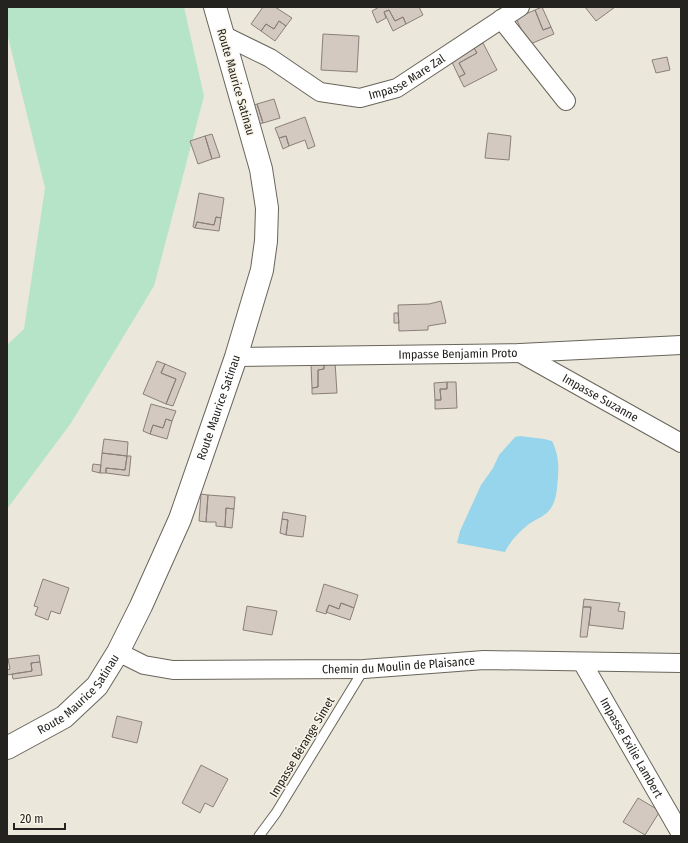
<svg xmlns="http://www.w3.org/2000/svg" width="688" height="843" font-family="'Fira Sans Condensed',sans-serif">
	<rect width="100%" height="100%" fill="#ebe7db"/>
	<path fill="#b6e4c8" d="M 7,7 L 184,7 L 204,96 L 154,286 L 71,423 L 7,509 L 7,345 L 24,329 L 45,188 L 7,33 Z"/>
	<path fill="#96d5eb" d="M 520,436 L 544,439 L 552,441 C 558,453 559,464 558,477 C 557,487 557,499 551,508 C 546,516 536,519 529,524 C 519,532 510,541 505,552 L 457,543 L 460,531 L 481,485 L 493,468 L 499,455 L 515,437 Z"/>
	<path fill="#d3c9c1" stroke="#8a8079" d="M 263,7 L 275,7 L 292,18 L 286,26 L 279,21 L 274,29 L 266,24 L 261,31 L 251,24 Z
		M 379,7 L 419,7 L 423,15 L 406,24 L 403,17 L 395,21 L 389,10 L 384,12 L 386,18 L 377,23 L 372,11 Z
		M 542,7 L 551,27 L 543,30 L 535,10 Z
		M 585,7 L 615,7 L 596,21 Z
		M 389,10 L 395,21 L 403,17 L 406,24 L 393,31 L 384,12 Z
		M 535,10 L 543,30 L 551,27 L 554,34 L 528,45 L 516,18 Z
		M 279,21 L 286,26 L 275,41 L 261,31 L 266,24 L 274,29 Z
		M 323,34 L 359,36 L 357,72 L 321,70 Z
		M 483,43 L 497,70 L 464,87 L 459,77 L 465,74 L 459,63 L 477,53 L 474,48 Z
		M 474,48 L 477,53 L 459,63 L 465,74 L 459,77 L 451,60 Z
		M 667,57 L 670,70 L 656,73 L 652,60 Z
		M 274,99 L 280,118 L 263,123 L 257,104 Z
		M 257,104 L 263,123 L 257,124 L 250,107 Z
		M 305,117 L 315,146 L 308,149 L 305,140 L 289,146 L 286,136 L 279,138 L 275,128 Z
		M 488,133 L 511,136 L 509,160 L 485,158 Z
		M 212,134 L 220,157 L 212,159 L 205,136 Z
		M 205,136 L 212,159 L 198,164 L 190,141 Z
		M 286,136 L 289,146 L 283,149 L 279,138 Z
		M 199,193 L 224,198 L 221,218 L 216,217 L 214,225 L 197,222 L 195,228 L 193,227 Z
		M 216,217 L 221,218 L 219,231 L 195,228 L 197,222 L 214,225 Z
		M 441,301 L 446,323 L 428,326 L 428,330 L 399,331 L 398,305 L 429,304 Z
		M 394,313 L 398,313 L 399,323 L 394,323 Z
		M 157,361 L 165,364 L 161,373 L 176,379 L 166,404 L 143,394 Z
		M 335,362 L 337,393 L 312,394 L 312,388 L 318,387 L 318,370 L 324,369 L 324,363 Z
		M 324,363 L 324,369 L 318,370 L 318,387 L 312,388 L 311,364 Z
		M 165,364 L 186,373 L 173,406 L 166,404 L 176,379 L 161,373 Z
		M 447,382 L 447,389 L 440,389 L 441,400 L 435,400 L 434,383 Z
		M 447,382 L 456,382 L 457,408 L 435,409 L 435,400 L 441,400 L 440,389 L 447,389 Z
		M 151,404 L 176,411 L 172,421 L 166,419 L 163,428 L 153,425 L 150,434 L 143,431 Z
		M 166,419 L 172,421 L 167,439 L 150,434 L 153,425 L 163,428 Z
		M 104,439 L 128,442 L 127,456 L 102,453 Z
		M 102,453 L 127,456 L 125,470 L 106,468 L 106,473 L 100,473 Z
		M 127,456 L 131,456 L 129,476 L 106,473 L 106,468 L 125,470 Z
		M 93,464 L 101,465 L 100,473 L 92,471 Z
		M 201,494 L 208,495 L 206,522 L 199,521 Z
		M 208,495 L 235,497 L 234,509 L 226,508 L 225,527 L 216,526 L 216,522 L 206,522 Z
		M 226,508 L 234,509 L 232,528 L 225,527 Z
		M 283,512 L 306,516 L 303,537 L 286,535 L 288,520 L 282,519 Z
		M 282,519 L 288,520 L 286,535 L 280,533 Z
		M 43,579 L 69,588 L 60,614 L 51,611 L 48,620 L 35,615 L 38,607 L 34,606 Z
		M 324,584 L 358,595 L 354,608 L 341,603 L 339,609 L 329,605 L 326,614 L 316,611 Z
		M 584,599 L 620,603 L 618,611 L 625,612 L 623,629 L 589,625 L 591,607 L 583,607 Z
		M 341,603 L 354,608 L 350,620 L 326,612 L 329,605 L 339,609 Z
		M 247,606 L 277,611 L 272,635 L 243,630 Z
		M 583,607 L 591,607 L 587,637 L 580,637 Z
		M 39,655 L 40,662 L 31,663 L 32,671 L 7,675 L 7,670 L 10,669 L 8,659 Z
		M 40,662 L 42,675 L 13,679 L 12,674 L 32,671 L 31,663 Z
		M 117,716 L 142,722 L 137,743 L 112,737 Z
		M 201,765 L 228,779 L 213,807 L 205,803 L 200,813 L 182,803 Z
		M 638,798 L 660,811 L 645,835 L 623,822 Z"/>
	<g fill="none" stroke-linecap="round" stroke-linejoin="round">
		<g stroke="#69655b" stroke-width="11">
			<path id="lane" d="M 259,836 L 276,813 L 364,669"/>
		</g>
		<g stroke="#69655b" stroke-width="20">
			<g id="street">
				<path d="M 501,19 L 566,101"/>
				<path id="s1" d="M 223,35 L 270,58 L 320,92 L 360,98 L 397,88 L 520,7"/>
				<path id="s2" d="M 520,353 L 681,443"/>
				<path id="s3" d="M 236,357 L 520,353 L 681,345"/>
				<path id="s4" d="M 118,652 L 144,665 L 173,670 L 364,669 L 484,660 L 681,663"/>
				<path id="s5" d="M 582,662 L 681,834"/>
			</g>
		</g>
		<g stroke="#69655b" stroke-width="24">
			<g id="secondary">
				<path id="s6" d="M 7,748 L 64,717 L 97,686 L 118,652 L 141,606 L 180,519 L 236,357 L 262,270 L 266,241 L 267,208 L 261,169 L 215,7"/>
			</g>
		</g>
		<use href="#lane" stroke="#fff" stroke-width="9"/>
		<use href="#street" stroke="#fff" stroke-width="18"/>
		<use href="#secondary" stroke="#fff" stroke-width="22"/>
	</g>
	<g text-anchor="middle" stroke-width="3" stroke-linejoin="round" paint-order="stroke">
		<g font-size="12" fill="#25231f" stroke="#f8f4e8">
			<text dy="4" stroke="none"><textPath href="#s1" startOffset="205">Impasse Mare Zal</textPath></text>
			<text transform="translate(236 82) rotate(74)" y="4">Route Maurice Satinau</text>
			<text dy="4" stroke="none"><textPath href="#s3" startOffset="222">Impasse Benjamin Proto</textPath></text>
			<text dy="4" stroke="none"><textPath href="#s2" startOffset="92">Impasse Suzanne</textPath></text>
			<text dy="4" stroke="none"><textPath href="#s6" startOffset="415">Route Maurice Satinau</textPath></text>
			<text dy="4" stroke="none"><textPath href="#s4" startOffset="284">Chemin du Moulin de Plaisance</textPath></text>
			<text dy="4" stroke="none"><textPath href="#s6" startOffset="91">Route Maurice Satinau</textPath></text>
			<text transform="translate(302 747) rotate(-59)" y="4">Impasse Bérange Simet</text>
			<text dy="4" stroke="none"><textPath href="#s5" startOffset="99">Impasse Exilie Lambert</textPath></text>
		</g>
	</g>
	<rect width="688" height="843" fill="none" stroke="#25231f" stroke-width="16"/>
	<path d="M14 823v6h51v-6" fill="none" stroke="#25231f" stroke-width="2"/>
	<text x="20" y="823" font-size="12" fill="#25231f" stroke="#f8f4e8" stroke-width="3" paint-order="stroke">20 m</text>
</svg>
